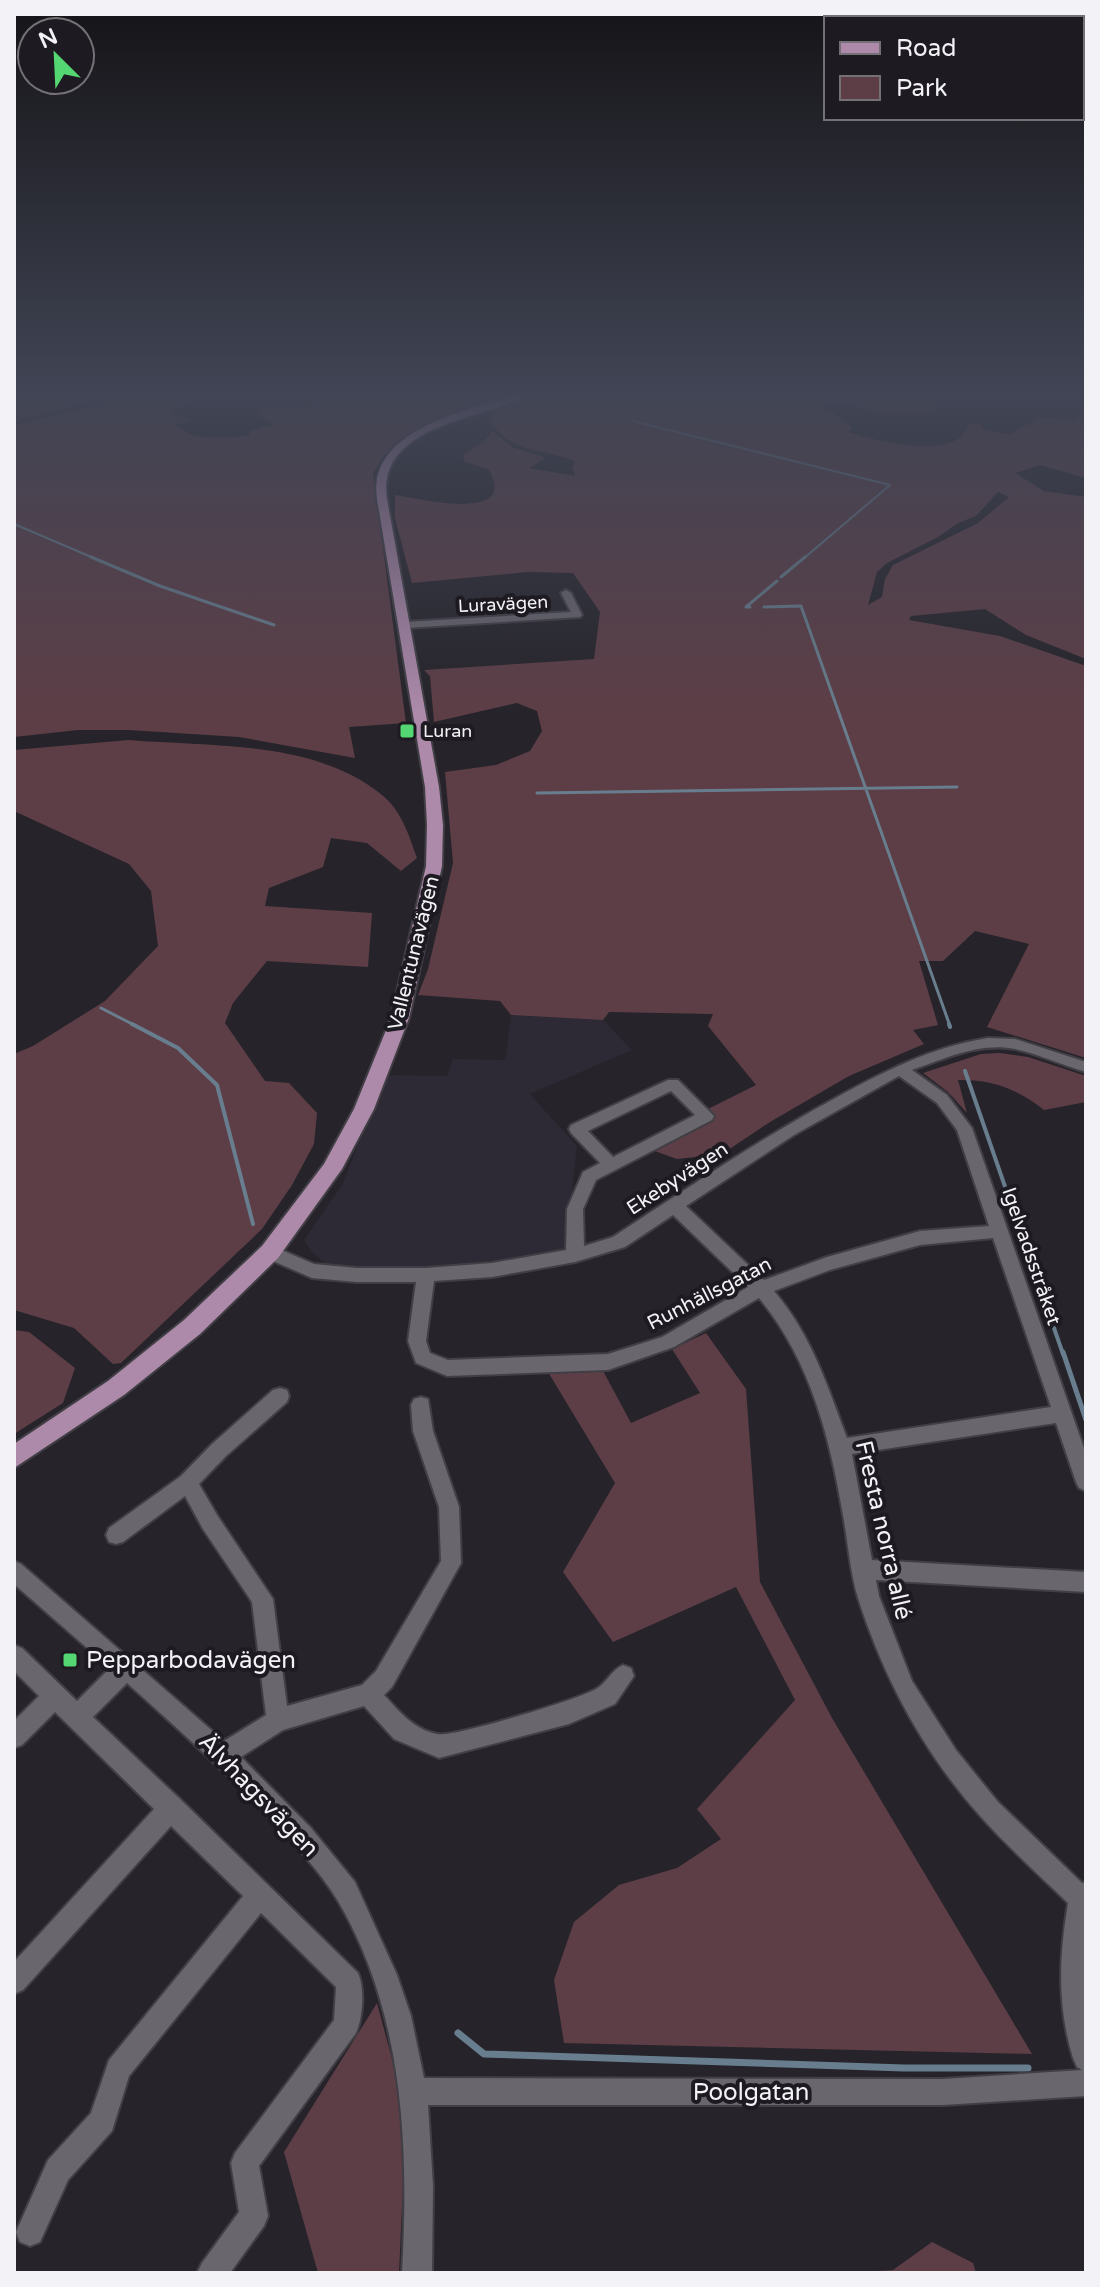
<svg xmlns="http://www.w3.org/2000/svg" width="1100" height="2287" font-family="'Varela Round',sans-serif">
	<rect width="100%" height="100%" fill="#26242a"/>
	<path fill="#2d2935" d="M 511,1015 L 603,1020 L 632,1050 L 530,1094 L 577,1146 L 565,1251 L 489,1265 L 411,1271 L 328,1266 L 311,1251 L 304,1240 L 342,1185 L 386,1075 L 447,1076 L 453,1059 L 505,1060 Z"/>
	<path fill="#5d3e46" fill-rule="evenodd" d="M 14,393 L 131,393 L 14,421 Z
		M 146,393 L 208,393 L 195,402 L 173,409 L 171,413 L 193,420 L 175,425 C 194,442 224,437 248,436 L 250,431 L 275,424 L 261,417 L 255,407 L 285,407 L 318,402 L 309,395 L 291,393 L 523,393 L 409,437 L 385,454 L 373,473 L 406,723 L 349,727 L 355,758 L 239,737 L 129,730 L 78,730 L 14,737 L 14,425 Z
		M 543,393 L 954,395 L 942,401 L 936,410 C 918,415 898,416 879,412 C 860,408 844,399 824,406 L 852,427 L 849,432 C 875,441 926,452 952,442 C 961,439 966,430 970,423 L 980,424 L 984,429 L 1010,435 L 1039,417 L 1075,420 L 1086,412 L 1086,478 L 1040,465 L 1015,473 L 1044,491 L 1086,497 L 1086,659 L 1026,635 L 985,609 L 911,616 L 909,620 L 1000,636 L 1086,666 L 1086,1058 L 987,1027 L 1029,944 L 975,931 L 943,961 L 919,961 L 938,1025 L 913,1030 L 924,1044 L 849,1076 L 770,1122 L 722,1154 L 677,1159 L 652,1150 L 714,1118 L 706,1110 L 756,1085 L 708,1026 L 713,1014 L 609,1012 L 603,1020 L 511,1015 L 500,1001 L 418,995 L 428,969 L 453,863 L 445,772 L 496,765 L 530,751 L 542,731 L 537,711 L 517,703 L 434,722 L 430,676 L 424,670 L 594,659 L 600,612 L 573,573 L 528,572 L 412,583 L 395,518 L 395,495 C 417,498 519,524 489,470 L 464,461 L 463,455 L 482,443 L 493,431 L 512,447 L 546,458 L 529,468 L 575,476 L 572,469 L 575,462 C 542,446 514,457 490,421 L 497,411 ZM 998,492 L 1009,497 L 978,523 L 893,565 L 885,579 L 882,597 L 868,605 L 877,572 L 887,563 L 938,537 L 958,523 L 976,516 Z
		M 129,740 C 211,747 315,740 382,795 C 402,811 409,836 417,858 L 401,871 L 367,843 L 331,838 L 323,867 L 269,888 L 265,906 L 372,913 L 368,967 L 267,961 L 233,1003 L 225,1023 L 265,1081 L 289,1083 L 317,1113 L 314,1144 L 292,1185 L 262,1229 L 121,1363 L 113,1364 L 74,1328 L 14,1310 L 14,1054 L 33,1046 L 105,1001 L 158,946 L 151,891 L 129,864 L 14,811 L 14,750 Z
		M 1000,1053 L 1028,1057 L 1086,1076 L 1086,1102 L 1044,1110 C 1018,1089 991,1079 958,1080 L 967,1113 L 948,1092 L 923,1073 L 981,1054 Z
		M 14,1330 L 29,1332 L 75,1368 L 63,1403 L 14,1434 Z
		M 706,1333 L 746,1389 L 760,1582 L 832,1718 L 1032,2054 L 564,2043 L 554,1980 L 574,1922 L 619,1885 L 677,1868 L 721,1839 L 697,1809 L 795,1700 L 736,1587 L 613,1642 L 563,1572 L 615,1483 L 545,1367 L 602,1369 L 631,1423 L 700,1393 L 672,1349 Z
		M 377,2003 L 396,2074 L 404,2162 L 399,2273 L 318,2273 L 284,2152 Z
		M 932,2242 L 973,2263 L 976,2273 L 847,2273 L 893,2270 Z"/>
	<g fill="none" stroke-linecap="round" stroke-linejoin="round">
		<path stroke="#687e8e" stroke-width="2" d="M 633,421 L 890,485 L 803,559
			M 14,524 L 96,559"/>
		<path stroke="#687e8e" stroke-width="3" d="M 91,557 L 160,586 L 274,625
			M 781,577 L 805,557
			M 750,607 L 746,607 L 777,581
			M 764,607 L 801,606 L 950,1026
			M 537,793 L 957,787
			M 101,1008 L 136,1026"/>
		<path stroke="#687e8e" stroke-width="4" d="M 132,1024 L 178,1048 L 217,1085 L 253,1224
			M 949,1024 L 950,1027
			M 965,1071 L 1063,1354"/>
		<path stroke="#687e8e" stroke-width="5" d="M 1063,1352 L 1086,1420"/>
		<path stroke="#687e8e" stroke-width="7" d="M 458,2033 L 484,2054 L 904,2068 L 1028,2068"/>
		<g stroke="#413f45" stroke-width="4">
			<path id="minor" d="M 566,590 L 571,593 L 582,615 L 580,617 L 406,628 L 401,625 L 406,622 L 571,612 L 561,593 Z
				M 988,1038 L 1015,1039 L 1086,1062 L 1086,1072 C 1062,1065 1039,1054 1015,1049 C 979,1042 945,1059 912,1070 L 947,1095 L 972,1128 L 1086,1454 L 1086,1491 L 1079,1488 L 1076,1482 L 1056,1423 L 852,1454 L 872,1560 L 1086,1572 L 1086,1592 L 876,1580 L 879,1596 L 912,1681 L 956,1750 L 998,1802 L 1082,1883 L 1086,1882 L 1086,2096 L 943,2105 L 428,2105 L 433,2186 L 432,2273 L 402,2273 C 409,2147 404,2013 338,1901 C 318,1868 290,1840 264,1812 C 220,1767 174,1725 127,1683 L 93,1717 L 180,1799 L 358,1973 C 365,1989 363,2017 356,2033 L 259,2166 L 268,2216 L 264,2226 L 230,2273 L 197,2273 L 202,2263 L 239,2212 L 231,2163 L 235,2153 L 334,2020 L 336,1987 L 261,1913 L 129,2076 L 112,2131 L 68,2180 L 40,2242 L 30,2246 L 20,2242 L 16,2232 L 48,2160 L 91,2113 L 109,2060 L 243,1896 L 171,1826 L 23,1990 L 14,1994 L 14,1962 L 154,1809 L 55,1712 L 22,1745 L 14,1748 L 14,1721 L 39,1696 L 14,1671 L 14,1645 L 22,1648 L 77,1701 L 110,1668 L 14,1584 L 14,1561 L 21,1564 L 224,1741 L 266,1715 L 252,1602 L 203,1529 L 185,1496 L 123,1542 L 116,1544 L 109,1542 L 106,1535 L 109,1528 L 181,1476 L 212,1444 L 273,1390 L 280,1388 L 287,1390 L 289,1396 L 287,1402 L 226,1456 L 199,1484 L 217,1515 L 273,1599 L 287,1706 L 362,1685 L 376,1671 L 441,1561 L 439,1507 L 413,1431 L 411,1405 L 414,1399 L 421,1397 L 428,1399 L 433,1431 L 459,1507 L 461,1563 L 392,1687 L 384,1695 C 399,1711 413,1729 437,1734 C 452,1738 579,1699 596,1689 C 607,1683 611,1670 623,1665 L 631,1668 L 634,1676 L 615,1704 L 569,1724 L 439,1758 L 394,1739 L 364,1706 L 283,1730 L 241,1757 L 311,1828 L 355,1882 L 397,1975 L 411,2016 L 424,2078 L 943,2079 L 1082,2070 L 1077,2067 L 1073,2058 C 1057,2006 1059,1957 1068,1903 C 1039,1875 1009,1848 982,1818 C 925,1755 884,1679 858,1598 C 850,1572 848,1542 843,1515 C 830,1438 810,1359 759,1298 L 674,1347 L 608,1370 L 447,1376 L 416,1363 L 408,1341 L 416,1282 L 357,1282 L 312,1278 L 264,1257 L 261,1252 L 264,1247 L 270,1245 L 314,1264 L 357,1268 L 426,1268 L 492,1263 L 566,1250 L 567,1209 L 583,1172 L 600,1163 L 571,1133 L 569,1129 L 571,1125 L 668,1080 L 678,1080 L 714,1116 L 712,1120 L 596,1180 L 583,1209 L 584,1246 L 613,1237 C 685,1190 755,1142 830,1101 C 881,1073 930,1047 988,1038 ZM 899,1076 L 937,1103 L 957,1130 L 989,1226 L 920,1231 L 827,1257 L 764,1280 L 686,1206 L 794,1135 ZM 671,1091 L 695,1115 L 613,1157 L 588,1131 ZM 673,1215 L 748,1287 L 662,1337 L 608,1354 L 448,1360 L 430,1353 L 426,1341 L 434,1281 L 492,1277 L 575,1262 L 625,1247 ZM 993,1238 L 1051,1407 L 847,1438 C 827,1385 811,1334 774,1291 L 830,1270 L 920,1245 Z"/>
		</g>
		<g stroke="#413f45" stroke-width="4">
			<path id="major" d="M 521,393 L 536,393 C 489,419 376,422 387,499 L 439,787 L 443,825 L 442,866 L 409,1018 L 374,1109 L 342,1169 L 278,1258 L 200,1334 L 124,1395 L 14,1468 L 14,1444 L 108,1381 L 184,1320 L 262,1246 L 324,1164 L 354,1109 L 391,1018 L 426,866 L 427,825 L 425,787 L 377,499 C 367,428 470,410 521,393 Z"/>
		</g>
		<use href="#minor" fill="#69666e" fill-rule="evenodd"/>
		<use href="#major" fill="#ad8aaa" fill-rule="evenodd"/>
	</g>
	<linearGradient id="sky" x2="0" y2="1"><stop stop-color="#151417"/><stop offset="0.55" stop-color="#414555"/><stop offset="1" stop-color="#414555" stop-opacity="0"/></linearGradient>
	<rect width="1100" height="714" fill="url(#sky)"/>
	<g fill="#54d672" stroke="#1d1b21" stroke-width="3">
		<rect x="399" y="723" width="16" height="16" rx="4"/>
		<rect x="62" y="1652" width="16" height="16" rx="4"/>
	</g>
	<g text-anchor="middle" stroke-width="8" stroke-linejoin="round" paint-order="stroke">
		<g font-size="18" fill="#f3f2f6" stroke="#1d1b21">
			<text transform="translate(503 604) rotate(-3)" y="6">Luravägen</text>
		</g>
		<g font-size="18" fill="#f3f2f6" stroke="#1d1b21" text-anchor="start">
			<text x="423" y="737">Luran</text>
		</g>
		<g font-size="20" fill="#f3f2f6" stroke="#1d1b21">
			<text transform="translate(413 953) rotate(-76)" y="7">Vallentunavägen</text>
			<text transform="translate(677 1178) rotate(-33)" y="7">Ekebyvägen</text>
			<text transform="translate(1032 1256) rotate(71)" y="7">Igelvadsstråket</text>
			<text transform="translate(709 1293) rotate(-27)" y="7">Runhällsgatan</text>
		</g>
		<g font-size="24" fill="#f3f2f6" stroke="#1d1b21">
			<text transform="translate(884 1530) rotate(77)" y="8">Fresta norra allé</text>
			<text transform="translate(259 1795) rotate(46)" y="8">Älvhagsvägen</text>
			<text x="751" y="2100">Poolgatan</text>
		</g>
		<g font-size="24" fill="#f3f2f6" stroke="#1d1b21" text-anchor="start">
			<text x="86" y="1668">Pepparbodavägen</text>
		</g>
	</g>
	<rect width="1100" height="2287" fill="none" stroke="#f3f2f6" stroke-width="32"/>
	<rect x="824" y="16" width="260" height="104" fill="#1d1b21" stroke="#737176" stroke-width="2"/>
	<rect x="840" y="42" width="40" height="12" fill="#ad8aaa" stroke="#737176" stroke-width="2"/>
	<text x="896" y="56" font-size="24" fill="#f3f2f6">Road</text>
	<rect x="840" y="76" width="40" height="24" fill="#5d3e46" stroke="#737176" stroke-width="2"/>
	<text x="896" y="96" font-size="24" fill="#f3f2f6">Park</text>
	<g transform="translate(56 56) rotate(336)"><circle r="38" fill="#1d1b21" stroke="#737176" stroke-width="2"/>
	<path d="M0-6L14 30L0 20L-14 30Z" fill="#54d672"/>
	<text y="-12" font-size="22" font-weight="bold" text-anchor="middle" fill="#f3f2f6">N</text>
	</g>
</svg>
